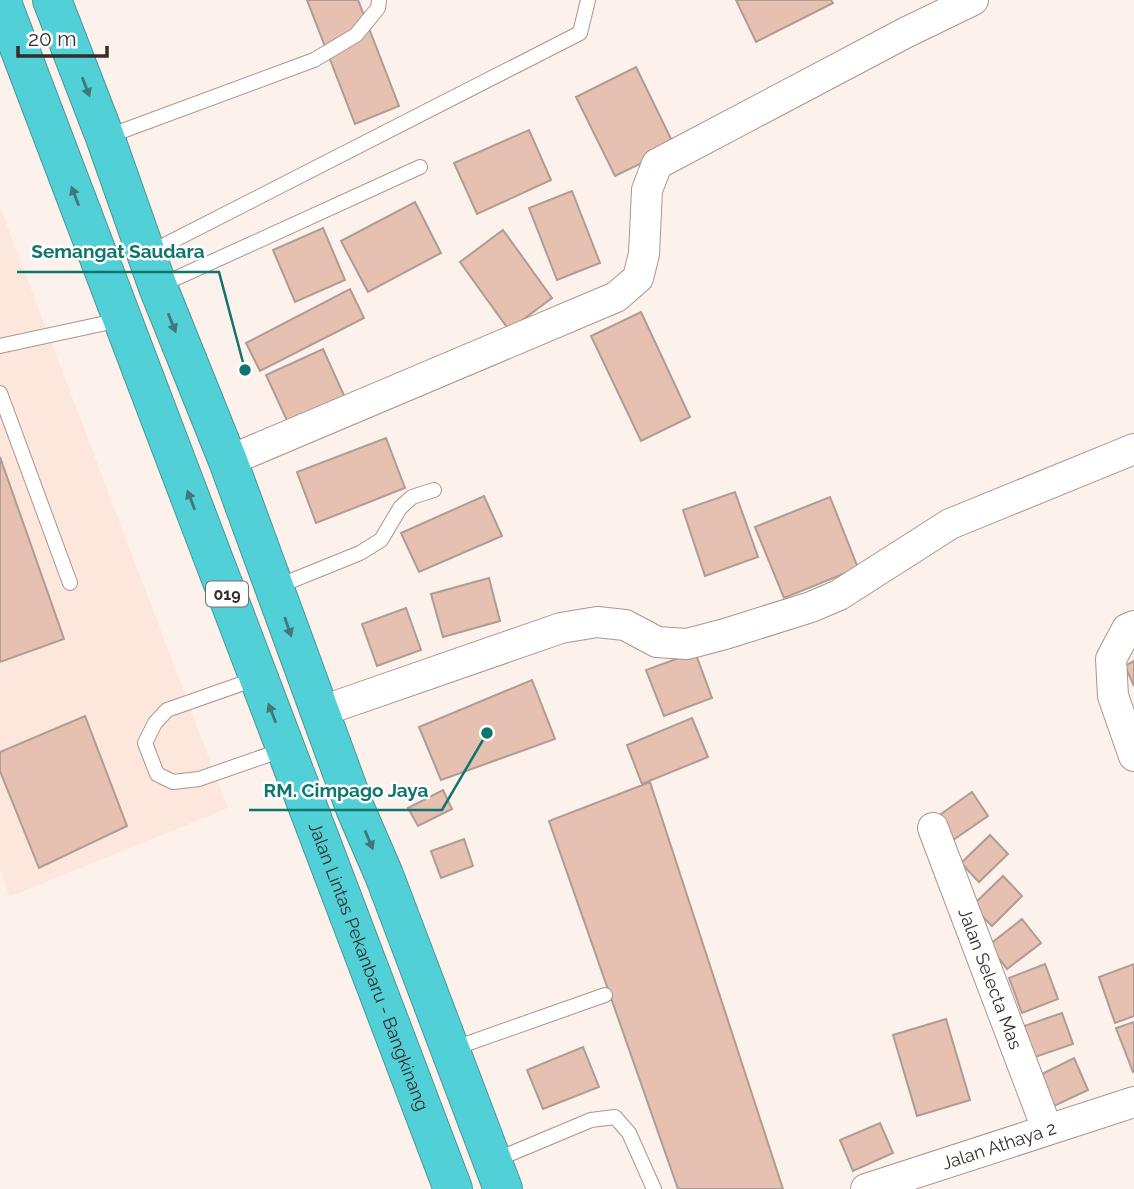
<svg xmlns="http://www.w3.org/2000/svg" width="1134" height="1189" font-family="Raleway,sans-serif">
	<rect width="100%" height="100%" fill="#fdf1eb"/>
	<path fill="#fde6dc" d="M 0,207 L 228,808 L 9,897 L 0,870 Z"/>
	<path fill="#e6c0b0" stroke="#af9c94" stroke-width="2" d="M 307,0 L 358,0 L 399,106 L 355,124 Z
		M 736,0 L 831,0 L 833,3 L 756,42 Z
		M 636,67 L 675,147 L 615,176 L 576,97 Z
		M 529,130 L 551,180 L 477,214 L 454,163 Z
		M 572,191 L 600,263 L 557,280 L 529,208 Z
		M 415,202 L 441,253 L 368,292 L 341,241 Z
		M 323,228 L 345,280 L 295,302 L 273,250 Z
		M 503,230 L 552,298 L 509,330 L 460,262 Z
		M 350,289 L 364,318 L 260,371 L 246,343 Z
		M 641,312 L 690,417 L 641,441 L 591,336 Z
		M 323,349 L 347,402 L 290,427 L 266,375 Z
		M 386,438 L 405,488 L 316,523 L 297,472 Z
		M 0,457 L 64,639 L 0,662 Z
		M 735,492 L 758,557 L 705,576 L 683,510 Z
		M 484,496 L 502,536 L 419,572 L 401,533 Z
		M 830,497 L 858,568 L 784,598 L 755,527 Z
		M 489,578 L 500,621 L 443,637 L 431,594 Z
		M 406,608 L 421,650 L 377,666 L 362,624 Z
		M 695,652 L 712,698 L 664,716 L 646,670 Z
		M 1134,661 L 1134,686 L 1125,666 Z
		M 532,680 L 555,739 L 441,780 L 419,727 Z
		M 85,716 L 127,826 L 39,868 L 0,771 L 0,752 Z
		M 692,718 L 708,757 L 642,784 L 627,745 Z
		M 650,782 L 783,1189 L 678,1189 L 549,821 Z
		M 443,790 L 452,809 L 418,826 L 408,808 Z
		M 972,792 L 988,816 L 953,840 L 937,817 Z
		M 990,835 L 1008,854 L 979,882 L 961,863 Z
		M 464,839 L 473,866 L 441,878 L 431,851 Z
		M 1003,876 L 1022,896 L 992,926 L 972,906 Z
		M 1022,919 L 1041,943 L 1007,969 L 989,945 Z
		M 1045,964 L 1058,999 L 1022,1013 L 1009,978 Z
		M 1134,964 L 1134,1016 L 1115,1023 L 1099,977 Z
		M 1062,1013 L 1073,1044 L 1035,1057 L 1024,1026 Z
		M 946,1019 L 970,1100 L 917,1116 L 893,1035 Z
		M 1134,1022 L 1134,1071 L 1133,1072 L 1116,1028 Z
		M 583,1047 L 599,1087 L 543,1109 L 527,1070 Z
		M 1074,1058 L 1088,1090 L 1054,1106 L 1040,1075 Z
		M 880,1123 L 893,1153 L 853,1171 L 840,1140 Z"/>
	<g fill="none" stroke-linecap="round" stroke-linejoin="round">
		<g stroke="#a9968e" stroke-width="16">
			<path id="lane" d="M 106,137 L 314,60 L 356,35 L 378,8 L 379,0
				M 147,254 L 580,33 L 588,0
				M 159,286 L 420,167
				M 0,346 L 120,320
				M 0,393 L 70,583
				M 276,587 L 360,553 L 381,540 L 400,508 L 412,497 L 434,490
				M 258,678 L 167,710 L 155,723 L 145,743 L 157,774 L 173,782 L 199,779 L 285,749
				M 452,1049 L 605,995
				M 493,1161 L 591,1120 L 615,1117 L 629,1133 L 654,1189"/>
		</g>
		<g stroke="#a9968e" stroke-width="32">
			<g id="street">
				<path d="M 228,461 L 616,297 L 638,278 L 644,254 L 647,190 L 657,164 L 905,33 L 973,0"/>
				<path d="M 1134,626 L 1127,629 L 1111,659 L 1113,696 L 1134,756"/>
				<path d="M 319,712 L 561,628 L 597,622 L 625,625 L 657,642 L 687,644 L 725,634 L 811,607 L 839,595 L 950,524 L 1134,449"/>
				<path id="s1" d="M 933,828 L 1047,1129"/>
				<path id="s2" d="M 866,1189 L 1134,1102"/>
			</g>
		</g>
		<g stroke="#48979a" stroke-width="40">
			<g id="highway">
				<path id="s3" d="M 1,0 L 453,1189"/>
				<path d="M 52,0 L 105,137 L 158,287 L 228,461 L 355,808 L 384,875 L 503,1189"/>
			</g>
		</g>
		<use href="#lane" stroke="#fff" stroke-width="14"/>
		<use href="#street" stroke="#fff" stroke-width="30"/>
		<use href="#highway" stroke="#52d0d7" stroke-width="38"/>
	</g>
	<defs><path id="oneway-solid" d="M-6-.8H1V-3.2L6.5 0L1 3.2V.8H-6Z" transform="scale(1.75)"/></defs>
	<g fill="#427678">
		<use href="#oneway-solid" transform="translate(86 87) rotate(69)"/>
		<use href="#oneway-solid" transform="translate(75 196) rotate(-111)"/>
		<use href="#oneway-solid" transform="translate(172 323) rotate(68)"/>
		<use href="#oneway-solid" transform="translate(191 500) rotate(-111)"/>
		<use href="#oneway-solid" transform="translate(288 627) rotate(71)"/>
		<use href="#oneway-solid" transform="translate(272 713) rotate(-111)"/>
		<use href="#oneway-solid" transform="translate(369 840) rotate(67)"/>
	</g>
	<g text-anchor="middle" stroke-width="5" stroke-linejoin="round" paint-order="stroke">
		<rect fill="#fff" stroke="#726c6a" stroke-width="2" x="206" y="581.5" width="42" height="25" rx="5"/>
		<g font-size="16" font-weight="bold" fill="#352d2a">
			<text x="227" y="600">019</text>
		</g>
		<g font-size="18" fill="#352d2a" stroke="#fff">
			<text dy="6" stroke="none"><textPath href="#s3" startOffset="1034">Jalan Lintas Pekanbaru - Bangkinang</textPath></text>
			<text dy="6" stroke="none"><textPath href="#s1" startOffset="161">Jalan Selecta Mas</textPath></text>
			<text dy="6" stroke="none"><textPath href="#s2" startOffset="140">Jalan Athaya 2</textPath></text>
		</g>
	</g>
	<path fill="none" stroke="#0f766e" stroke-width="2.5" d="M245 370L219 272H17M487 733L442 810H249"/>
	<g fill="#0f766e" stroke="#fff" stroke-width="2.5">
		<circle cx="245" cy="370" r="7"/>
		<circle cx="487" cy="733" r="7"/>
	</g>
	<g font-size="19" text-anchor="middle" font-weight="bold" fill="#0f766e" stroke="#fff" stroke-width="5" stroke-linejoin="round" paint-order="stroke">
		<text x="118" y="258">Semangat Saudara</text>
		<text x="346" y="797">RM. Cimpago Jaya</text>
	</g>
	<path d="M18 46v10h89v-10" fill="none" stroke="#352d2a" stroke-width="3.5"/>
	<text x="28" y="46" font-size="21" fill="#352d2a" stroke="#ffffff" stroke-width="5" paint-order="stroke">20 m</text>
</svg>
